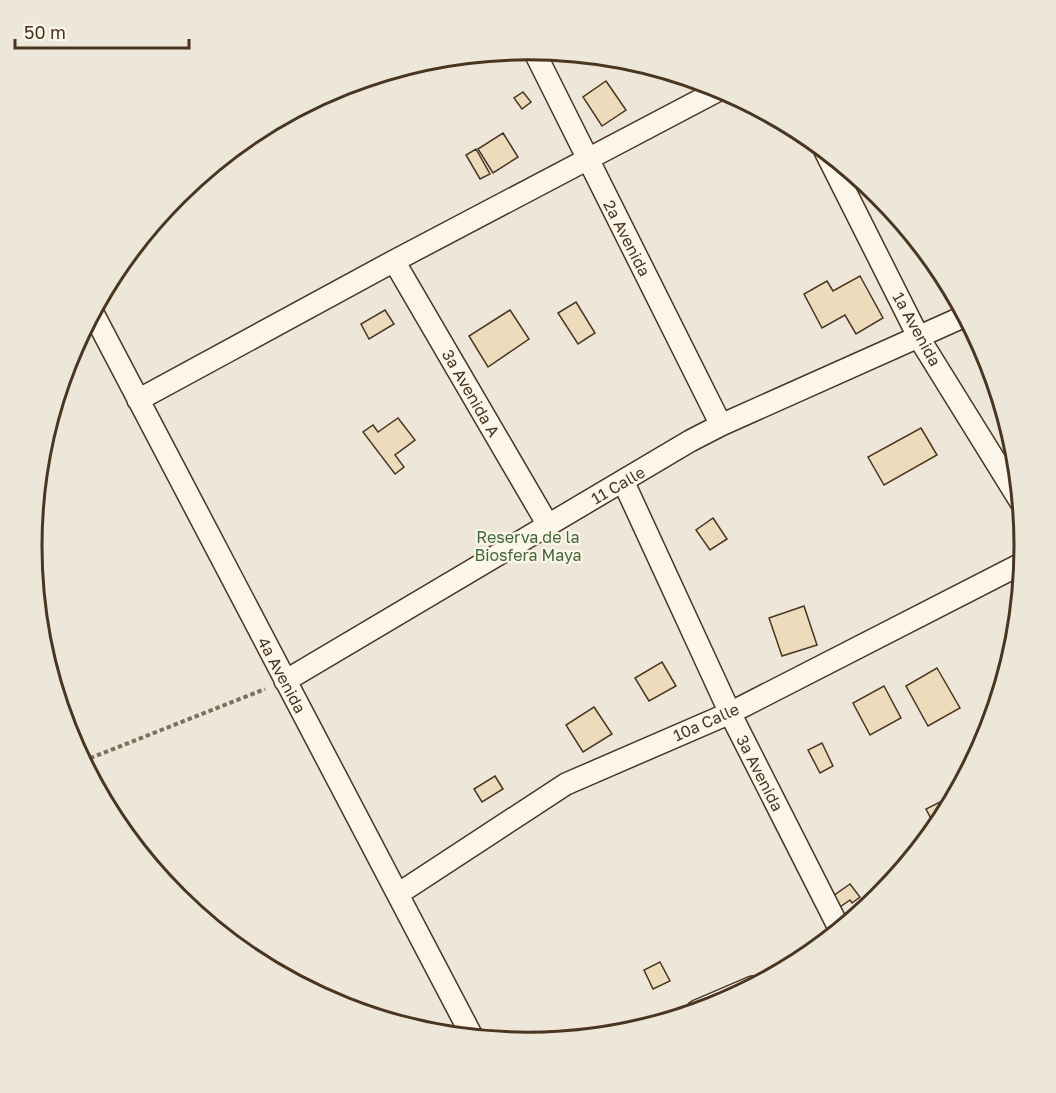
<svg xmlns="http://www.w3.org/2000/svg" width="1056" height="1093" font-family="'Golos Text',sans-serif">
	<rect width="100%" height="100%" fill="#fbf6e9"/>
	<path fill="#ede6d9" stroke="#887966" stroke-width="1.5" d="M33 546a495 495 0 1 1 990 0a495 495 0 1 1-990 0Z"/>
	<path fill="#ecdcbc" stroke="#4a3520" stroke-width="1.5" d="M 606,81 L 626,110 L 602,126 L 583,97 Z
		M 523,92 L 531,102 L 522,109 L 514,98 Z
		M 503,133 L 518,157 L 493,173 L 478,149 Z
		M 476,149 L 490,174 L 480,179 L 466,155 Z
		M 860,276 L 883,318 L 856,334 L 845,315 L 822,328 L 804,294 L 827,281 L 833,291 Z
		M 576,302 L 595,333 L 578,344 L 558,313 Z
		M 385,310 L 394,324 L 369,339 L 361,324 Z
		M 510,310 L 529,339 L 488,367 L 469,336 Z
		M 398,418 L 415,440 L 395,455 L 404,467 L 395,474 L 363,432 L 373,425 L 378,432 Z
		M 921,428 L 937,455 L 884,485 L 868,457 Z
		M 713,518 L 727,539 L 710,550 L 696,530 Z
		M 804,606 L 817,645 L 782,656 L 769,618 Z
		M 662,662 L 676,686 L 649,701 L 635,678 Z
		M 937,668 L 960,708 L 928,726 L 906,686 Z
		M 884,686 L 901,718 L 870,735 L 853,703 Z
		M 594,707 L 612,734 L 583,752 L 566,725 Z
		M 822,743 L 833,766 L 820,773 L 808,750 Z
		M 495,776 L 503,789 L 482,802 L 474,789 Z
		M 956,794 L 941,823 L 936,828 L 926,809 Z
		M 850,884 L 860,897 L 852,903 L 850,900 L 837,909 L 829,899 Z
		M 660,962 L 670,981 L 653,989 L 644,970 Z"/>
	<g fill="none" stroke-linecap="round" stroke-linejoin="round">
		<g stroke="#4a3520" stroke-width="24">
			<path id="minor" d="M 534,51 L 721,425
				M 825,151 L 919,338 L 1020,501
				M 394,261 L 548,525
				M 93,313 L 473,1038
				M 138,400 L 394,261 L 721,89
				M 624,483 L 730,713 L 840,930
				M 285,681 L 690,441 L 721,425 L 965,316
				M 398,894 L 566,784 L 730,713 L 1023,563
				M 697,1011 L 753,987"/>
		</g>
		<path stroke="#7f6f5c" stroke-width="4" stroke-dasharray="4.5 3" stroke-linecap="butt" d="M 83,761 L 265,689"/>
		<use href="#minor" stroke="#fbf6e9" stroke-width="21"/>
	</g>
	<g text-anchor="middle" stroke-width="4.5" stroke-linejoin="round" paint-order="stroke">
		<g font-size="16" fill="#4a3520" stroke="#fbf6e9">
			<text transform="translate(627 238) rotate(63)" y="6">2a Avenida</text>
			<text transform="translate(917 329) rotate(61)" y="6">1a Avenida</text>
			<text transform="translate(471 393) rotate(60)" y="6">3a Avenida A</text>
			<text transform="translate(618 485) rotate(-30)" y="6">11 Calle</text>
			<text transform="translate(282 675) rotate(62)" y="6">4a Avenida</text>
			<text transform="translate(706 722) rotate(-24)" y="6">10a Calle</text>
			<text transform="translate(760 773) rotate(63)" y="6">3a Avenida</text>
		</g>
		<g font-size="16" fill="#436837" stroke="#fbf6e9">
			<text x="528" y="543">Reserva de la<tspan x="528" dy="18">Biosfera Maya</tspan></text>
		</g>
	</g>
	<path d="M0 0H1056V1093H0ZM42 546a486 486 0 1 1 972 0a486 486 0 1 1-972 0Z" fill="#ede7d9" fill-rule="evenodd"/>
	<path fill="none" stroke="#4a3520" stroke-width="3" d="M42 546a486 486 0 1 1 972 0a486 486 0 1 1-972 0Z"/>
	<path d="M15 39v9h174v-9" fill="none" stroke="#4a3520" stroke-width="3"/>
	<text x="24" y="39" font-size="18" fill="#4a3520" stroke="#fbf6e9" stroke-width="4.5" paint-order="stroke">50 m</text>
</svg>
